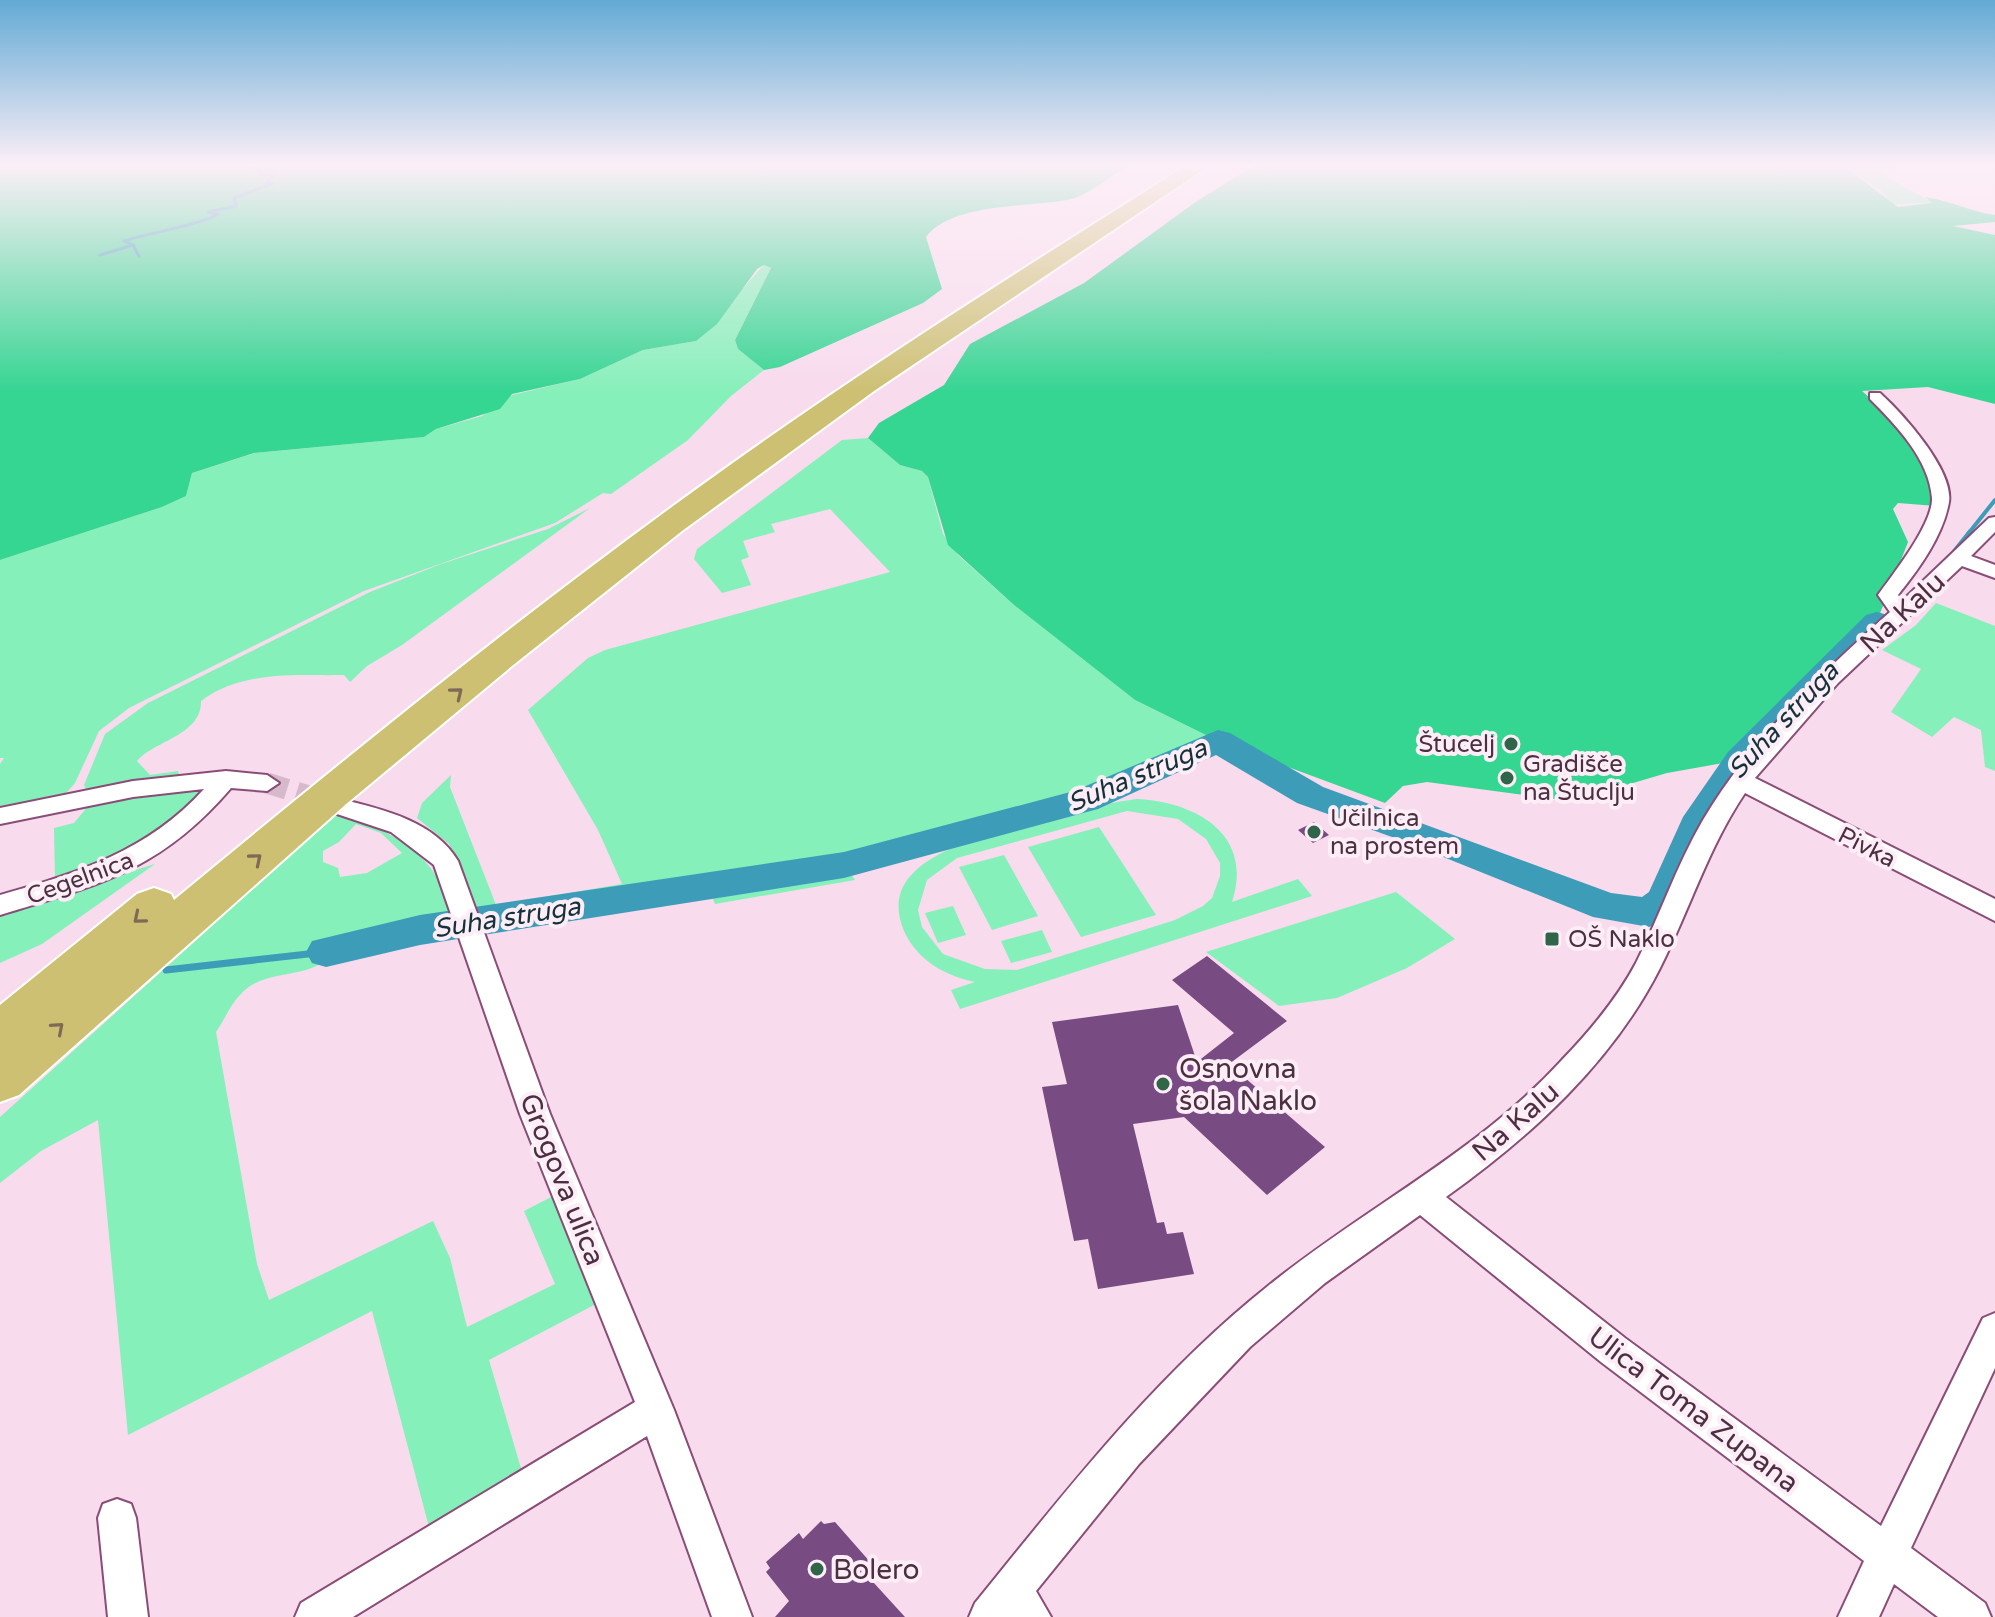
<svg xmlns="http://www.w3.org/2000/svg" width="1995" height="1617" font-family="'Varela Round',sans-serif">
	<rect width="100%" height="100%" fill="#f8dbed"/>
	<path fill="#86f0ba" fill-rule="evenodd" d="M 1845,167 L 1891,167 L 1896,171 L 1877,171 L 1933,203 L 1893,204 L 1881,191 Z
		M 764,265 L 771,268 L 735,340 L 738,349 L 764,370 L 731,396 L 688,440 L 611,494 L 603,493 L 555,523 L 364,591 L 129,708 L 99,731 L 75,783 L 62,798 L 0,811 L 0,764 L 4,758 L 0,758 L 0,560 L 162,507 L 186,496 L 192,473 L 255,453 L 424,437 L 436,429 L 482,416 L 512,395 L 580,379 L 643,350 L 696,341 Z
		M 868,438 L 900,465 L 922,471 L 928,477 L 943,534 L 958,555 L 1014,605 L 1135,700 L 1218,741 L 1085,800 L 845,865 L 855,880 L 715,904 L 711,894 L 758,884 L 758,879 L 478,916 L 449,844 L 417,818 L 422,803 L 451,775 L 450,787 L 496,905 L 622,884 L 598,830 L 528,710 L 588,658 L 605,650 L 890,572 L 830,509 L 771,524 L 775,532 L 743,541 L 749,557 L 741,560 L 751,585 L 722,593 L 694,559 L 697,549 L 842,440 Z
		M 590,508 L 402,645 L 367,666 L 350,682 L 344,675 C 295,676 242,670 201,701 C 202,735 154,741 137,761 L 150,775 L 178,771 L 180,777 L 88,793 L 84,785 L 105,734 L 148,703 L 370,592 L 441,564 L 548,529 Z
		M 1936,603 L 1995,626 L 1995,771 L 1985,767 L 1981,730 L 1954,717 L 1932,737 L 1891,712 L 1921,669 L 1882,650 L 1916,625 Z
		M 190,787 L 199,790 C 198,827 87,870 55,878 L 54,828 L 74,823 L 88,806 Z
		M 1137,799 C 1197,802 1254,835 1232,902 L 1298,879 L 1312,896 L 960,1009 L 951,990 L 975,982 C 945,976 917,960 904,931 C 873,858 983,837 1030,824 C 1065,814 1100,804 1137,799 ZM 1127,811 L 1178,819 L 1206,839 L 1220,863 L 1220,876 L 1212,898 L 1203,906 L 1175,920 L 1017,970 L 985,969 L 943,954 L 922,927 L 918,910 L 927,880 L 957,858 Z
		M 336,814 C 391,828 451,861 449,925 L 343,942 C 315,987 268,963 240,995 C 230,1005 224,1021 216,1032 L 257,1264 L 269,1300 L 433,1221 L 450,1258 L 467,1327 L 555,1284 L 524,1211 L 555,1195 L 594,1305 L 489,1360 L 523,1475 L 429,1527 L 372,1311 L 128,1435 L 98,1120 L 41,1151 L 0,1183 L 0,1117 ZM 356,824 L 381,833 L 402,853 L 367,873 L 340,877 L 338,868 L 323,862 L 323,851 L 339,842 Z
		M 1099,827 L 1156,915 L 1081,937 L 1028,847 Z
		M 1004,855 L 1038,916 L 992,930 L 959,867 Z
		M 155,864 L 42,944 L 0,963 L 0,911 Z
		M 1396,892 L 1455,939 L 1407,968 L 1337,998 L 1279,1006 L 1206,952 Z
		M 953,906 L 966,935 L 938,943 L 925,913 Z
		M 1042,930 L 1052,952 L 1011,963 L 1001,941 Z"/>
	<path fill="#35d592" d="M 0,167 L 1126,167 C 1109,177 1086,197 1067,200 C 1029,207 951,203 926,237 L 942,289 L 923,303 L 780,367 L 764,370 L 738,349 L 735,340 L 771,268 L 764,265 L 757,269 L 717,324 L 696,341 L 643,350 L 580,379 L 512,394 L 500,409 L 436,429 L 424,437 L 254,453 L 192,473 L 186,496 L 162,507 L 0,560 Z
		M 1252,167 L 1845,167 L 1898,207 L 1932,203 L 1925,197 C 1949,200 1971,212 1995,215 L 1995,222 L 1953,226 L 1995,235 L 1995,404 L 1928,387 L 1862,391 L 1911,435 L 1936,506 L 1898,503 L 1893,509 L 1908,542 L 1877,621 L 1776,713 L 1740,760 L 1667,773 L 1599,793 L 1553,799 L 1427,782 L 1403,786 L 1385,803 L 1218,741 L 1135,700 L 1014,605 L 948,545 L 928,477 L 922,471 L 900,465 L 868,438 L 879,423 L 944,385 L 970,344 L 1084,283 L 1197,201 Z"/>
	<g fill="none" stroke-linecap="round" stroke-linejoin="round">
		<path stroke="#3d9cb8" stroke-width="3" d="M 133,245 L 139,256
			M 100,255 L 133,245 L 124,241 C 148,233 200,225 218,214 L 208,212 L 236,206 L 234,198 L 274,183 L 266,183 L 274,175 L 259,174 L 263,172 L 251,167"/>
		<path stroke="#3d9cb8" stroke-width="4" d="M 1968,534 L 1995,500"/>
		<path stroke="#3d9cb8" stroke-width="5" d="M 1954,552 L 1970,532"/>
		<path stroke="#3d9cb8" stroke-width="7" d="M 166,970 L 326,952"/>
		<path fill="#3d9cb8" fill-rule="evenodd" d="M 1877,612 L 1888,615 L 1892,621 L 1888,627 L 1752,768 L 1718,819 L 1678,911 L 1663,922 L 1649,927 L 1593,917 L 1406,842 L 1297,803 L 1216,755 L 1098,809 L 844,878 L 420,945 L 326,967 L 312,963 L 306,952 L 312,941 L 420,915 L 844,852 L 1074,791 L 1218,730 L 1230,733 L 1323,787 L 1611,893 L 1642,897 L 1649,892 L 1683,817 L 1728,752 L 1866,615 Z"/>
	</g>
	<path fill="#784b82" d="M 1314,822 L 1329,835 L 1313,843 L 1298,830 Z
		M 1207,956 L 1287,1021 L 1229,1064 L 1325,1147 L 1267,1195 L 1184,1117 L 1133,1124 L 1157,1223 L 1164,1222 L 1167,1234 L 1183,1232 L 1194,1274 L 1098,1289 L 1088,1239 L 1074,1241 L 1042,1087 L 1067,1084 L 1052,1022 L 1178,1005 L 1197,1062 L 1234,1033 L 1172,980 Z
		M 821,1521 L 824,1524 L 835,1522 L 871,1563 L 863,1571 L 905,1617 L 775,1617 L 789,1601 L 766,1572 L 770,1568 L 766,1562 L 799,1533 L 803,1539 Z"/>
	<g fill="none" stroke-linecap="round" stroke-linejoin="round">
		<path stroke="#d6b9cb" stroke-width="21" stroke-dasharray="21 10" stroke-linecap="butt" d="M 267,783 L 334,804"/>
		<path stroke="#d6b9cb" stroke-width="27" stroke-dasharray="27 14" stroke-linecap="butt" d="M 328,802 L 334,804"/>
		<g stroke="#8a4d77" stroke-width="4">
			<path id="minor" d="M 1870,393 L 1880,393 C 1902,413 1954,470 1949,502 C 1943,536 1919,569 1898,595 L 1902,601 L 1989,518 L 1995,517 L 1995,532 L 1971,556 L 1995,565 L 1995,578 L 1962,566 L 1838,683 L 1755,778 L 1995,899 L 1995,921 L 1745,793 C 1708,848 1690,909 1660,968 C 1612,1063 1531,1136 1446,1197 L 1625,1338 L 1881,1526 L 1983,1318 L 1995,1313 L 1995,1368 L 1911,1548 L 1985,1603 L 1991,1617 L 1938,1617 L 1894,1584 L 1879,1617 L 1838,1617 L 1864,1561 L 1601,1362 L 1420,1215 L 1325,1283 L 1250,1347 L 1139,1464 L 1036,1591 L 1051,1617 L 969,1617 L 975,1603 C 1065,1492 1155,1376 1268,1286 C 1364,1208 1477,1153 1561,1061 C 1589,1032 1617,999 1636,963 C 1660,916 1676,866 1703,820 C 1751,739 1820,675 1890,612 L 1878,595 C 1893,574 1933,524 1932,498 C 1929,459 1896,425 1870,399 Z
				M 226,771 L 267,775 L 279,783 L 267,791 L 231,788 C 161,870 99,885 0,915 L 0,895 C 78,873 148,851 204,789 L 133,797 L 0,824 L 0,808 L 133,781 Z
				M 345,800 C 385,810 435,822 458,861 L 550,1114 L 674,1410 L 752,1617 L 712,1617 L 647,1436 L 353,1617 L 295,1617 L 301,1603 L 635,1402 L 520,1114 L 434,865 L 391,832 L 337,814 L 333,808 Z
				M 117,1499 L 131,1504 L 136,1518 L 148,1617 L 108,1617 L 98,1518 L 103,1504 Z"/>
		</g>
		<g stroke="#fff" stroke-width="4">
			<path id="motorway" d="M 1184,167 L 1207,167 L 874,391 L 682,531 L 512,666 L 345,805 L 19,1095 L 0,1102 L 0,1005 L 137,894 L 154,888 L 171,894 L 174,900 C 353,752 534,605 723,470 C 872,363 1029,265 1184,167 Z"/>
		</g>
		<use href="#minor" fill="#fff" fill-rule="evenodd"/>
		<use href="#motorway" fill="#cdc073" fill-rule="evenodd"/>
	</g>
	<defs><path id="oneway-chevron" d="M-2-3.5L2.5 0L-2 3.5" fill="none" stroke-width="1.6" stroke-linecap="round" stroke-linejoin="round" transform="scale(2)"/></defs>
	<g stroke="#806a56">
		<use href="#oneway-chevron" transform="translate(457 693) rotate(-39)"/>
		<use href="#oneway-chevron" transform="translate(256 859) rotate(-40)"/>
		<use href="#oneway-chevron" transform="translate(139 918) rotate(140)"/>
		<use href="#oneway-chevron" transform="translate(58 1028) rotate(-41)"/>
	</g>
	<linearGradient id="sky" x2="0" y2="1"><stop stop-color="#63aad5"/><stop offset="0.42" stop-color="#fceff7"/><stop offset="1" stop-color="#fceff7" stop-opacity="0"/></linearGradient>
	<rect width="1995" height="393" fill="url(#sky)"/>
	<g fill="#30654a" stroke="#fcedf6" stroke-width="3">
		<circle cx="1511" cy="744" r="8"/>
		<circle cx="1507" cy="778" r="8"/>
		<circle cx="1314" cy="832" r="8"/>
		<rect x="1544" y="931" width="16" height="16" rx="4"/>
		<circle cx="1163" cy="1084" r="8"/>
		<circle cx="817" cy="1569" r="8"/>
	</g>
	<g text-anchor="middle" stroke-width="8" stroke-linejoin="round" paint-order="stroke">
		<g font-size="24" fill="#4c3042" stroke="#fcedf6" text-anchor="start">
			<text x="1495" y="752" text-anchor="end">Štucelj</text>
			<text x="1523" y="772">Gradišče<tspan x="1523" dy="28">na Štuclju</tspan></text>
			<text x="1330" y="826">Učilnica<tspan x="1330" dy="28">na prostem</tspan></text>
			<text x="1568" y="947">OŠ Naklo</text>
		</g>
		<g font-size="24" fill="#4c3042" stroke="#fcedf6">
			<text transform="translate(1867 847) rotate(27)" y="8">Pivka</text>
			<text transform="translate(80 878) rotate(-20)" y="8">Cegelnica</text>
		</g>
		<g font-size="26" font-style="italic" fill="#15323a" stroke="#fcedf6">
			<text transform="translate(1783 720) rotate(-47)" y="9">Suha struga</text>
			<text transform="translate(1137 775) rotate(-23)" y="9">Suha struga</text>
			<text transform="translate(507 917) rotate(-9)" y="9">Suha struga</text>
		</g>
		<g font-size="28" fill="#4c3042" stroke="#fcedf6">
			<text transform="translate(1902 612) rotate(-43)" y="10">Na Kalu</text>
			<text transform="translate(1515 1121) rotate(-41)" y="10">Na Kalu</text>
			<text transform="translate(563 1179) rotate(68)" y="10">Grogova ulica</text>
			<text transform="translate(1694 1409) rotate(37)" y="10">Ulica Toma Zupana</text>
		</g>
		<g font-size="28" fill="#4c3042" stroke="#fcedf6" text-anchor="start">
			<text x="1179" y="1078">Osnovna<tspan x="1179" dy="32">šola Naklo</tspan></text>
			<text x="833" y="1579">Bolero</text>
		</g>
	</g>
</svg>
